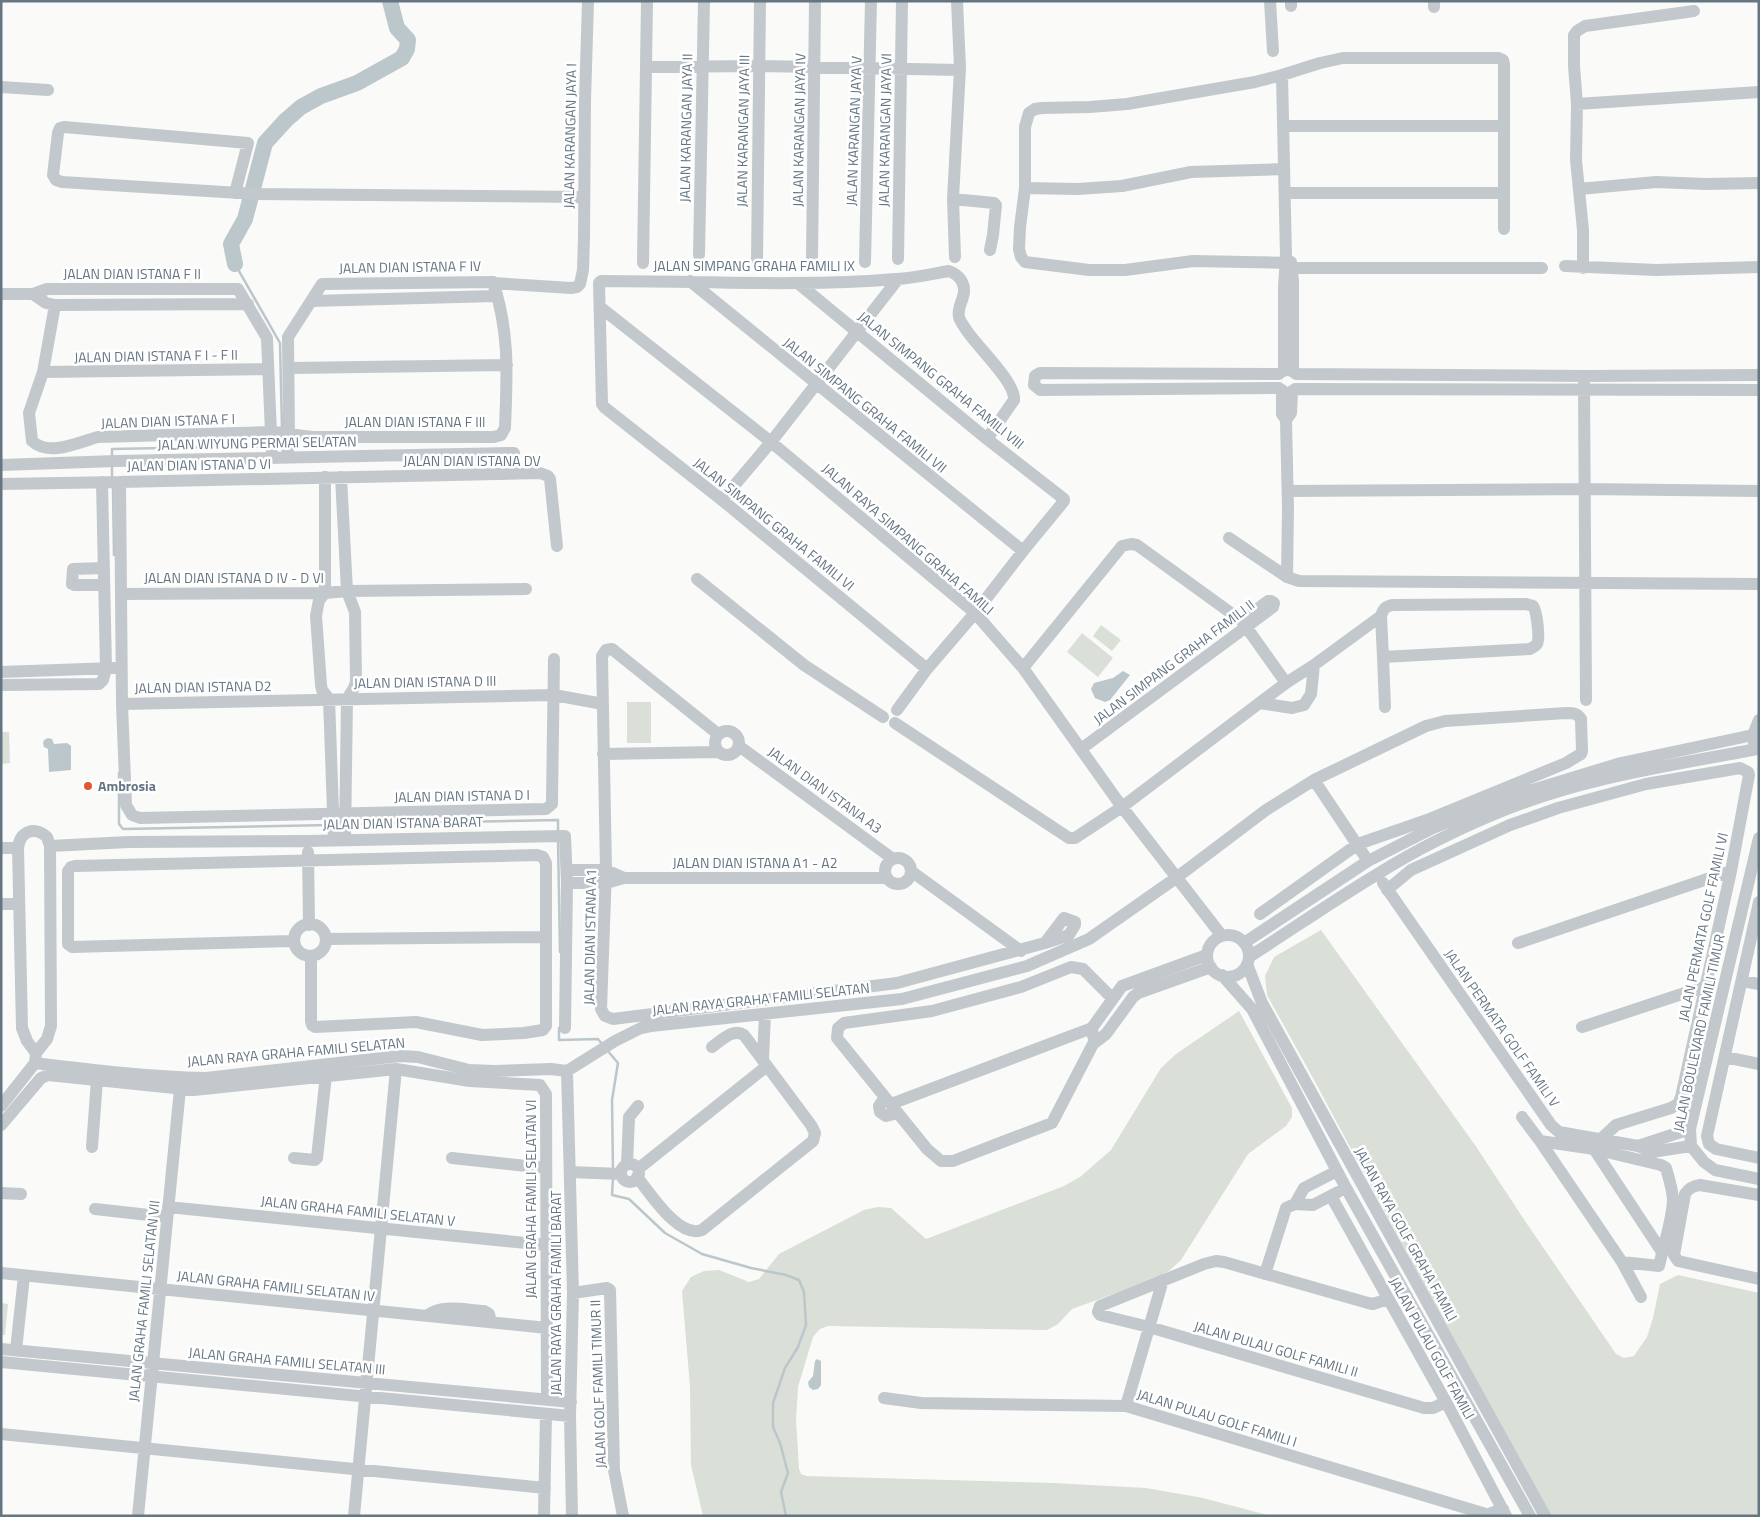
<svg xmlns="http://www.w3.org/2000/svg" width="1760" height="1517" font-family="'Titillium Web',sans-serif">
	<rect width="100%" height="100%" fill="#fafaf8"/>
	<path fill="#dadfd7" d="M 1101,625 L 1121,640 L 1112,651 L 1093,636 Z
		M 1082,633 L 1113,658 L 1098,677 L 1067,652 Z
		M 627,702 L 651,702 L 651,743 L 627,743 Z
		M 1,732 L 9,732 L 10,763 L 1,764 Z
		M 1321,930 L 1475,1145 L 1523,1218 L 1616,1354 L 1624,1358 L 1634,1356 L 1647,1337 L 1653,1318 L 1660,1284 L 1678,1275 L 1759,1293 L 1759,1516 L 1548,1516 L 1313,1078 L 1267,995 L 1265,976 L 1274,957 Z
		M 1239,1011 L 1292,1108 L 1292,1117 L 1286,1126 L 1248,1154 L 1181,1260 L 1169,1271 L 1152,1280 L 1072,1309 L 1058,1324 L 1047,1330 L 828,1326 L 820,1329 L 813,1337 L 798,1387 L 796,1420 L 799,1469 L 801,1474 L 806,1476 L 1053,1483 L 1146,1488 L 1203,1498 L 1271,1516 L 703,1516 L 691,1465 L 690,1387 L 682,1291 L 691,1277 L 704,1271 L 719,1270 L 749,1282 L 759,1279 L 779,1254 L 864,1210 L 878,1207 L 891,1208 L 926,1239 L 1064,1186 L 1080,1177 L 1111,1150 L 1161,1068 L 1176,1054 Z
		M 1,1303 L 8,1304 L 5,1335 L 1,1335 Z"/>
	<path fill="#bbc7cb" d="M 1123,671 L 1130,675 L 1110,700 L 1105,702 L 1095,698 L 1091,689 L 1094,683 L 1113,678 Z
		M 48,738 L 52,739 L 54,744 L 67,743 L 71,746 L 71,770 L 49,772 L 48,749 L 44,747 L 43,743 L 44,740 Z
		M 817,1359 L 821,1361 L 821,1385 L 818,1389 L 813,1390 L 809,1387 L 808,1382 L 813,1376 L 815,1361 Z"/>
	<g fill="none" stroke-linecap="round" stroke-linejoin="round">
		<path stroke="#bbc7cb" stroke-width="2.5" d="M 235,264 L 280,343 L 282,429
			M 112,458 L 112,449 L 267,446
			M 112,466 L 112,478
			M 113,486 L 114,555
			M 119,773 L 119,824 L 123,829 L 330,825
			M 348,824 L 558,820 L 558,832
			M 558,840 L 560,952
			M 559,1028 L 559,1040 L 598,1039 L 602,1044
			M 607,1050 L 618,1063 L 612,1100 L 613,1170
			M 613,1178 L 612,1195 L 629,1199 L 665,1233 L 702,1254 L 751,1268 L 786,1275 L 799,1280 L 804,1292 L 806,1325 L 798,1347 L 785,1368 L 773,1403 L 773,1427 L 780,1443 L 788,1473 L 781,1492 L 786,1516"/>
		<path stroke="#bbc7cb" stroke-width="16" d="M 235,264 L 231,244 L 245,219 L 265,143 L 286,120 L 301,107 L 321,96 L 357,83 L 402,58 L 407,49 L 408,40 L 397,28 L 390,1"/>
		<path stroke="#c3c8cc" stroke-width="12" d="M 1270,1 L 1273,51
			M 1291,1 L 1291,6
			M 1434,1 L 1434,7
			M 646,67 L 759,66 L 960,70
			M 1282,75 L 1286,257 L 1284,287 L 1284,371
			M 1,87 L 48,90
			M 1577,104 L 1759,92
			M 1283,126 L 1503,126
			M 1025,188 L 1078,189 L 1122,186 L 1191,172 L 1284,169
			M 1579,189 L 1656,182 L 1706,184 L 1759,183
			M 235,193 L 248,143 L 64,127 L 60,128 L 58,133 L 53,175 L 56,180 L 62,182 L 256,194 L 584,197
			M 1285,193 L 1503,193
			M 953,199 L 994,203 L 996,205 L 993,235 L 990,250
			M 699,255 L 704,1
			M 955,257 L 953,199 L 960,68 L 957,1
			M 898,259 L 902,1
			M 812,260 L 815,1
			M 757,261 L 760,1
			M 865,262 L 871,1
			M 1291,262 L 1293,281 L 1293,372
			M 643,263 L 647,1
			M 1291,263 L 1193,261 L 1125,270 L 1089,270 L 1025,262 L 1021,257 L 1019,249 L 1020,227 L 1025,188 L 1025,127 L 1029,113 L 1035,109 L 1042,108 L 1090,107 L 1127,104 L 1255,82 L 1282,75 L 1320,63 L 1343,58 L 1499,58 L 1503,60 L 1504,64 L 1504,229
			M 1565,266 L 1656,270 L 1759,267
			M 1285,268 L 1542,268
			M 1583,268 L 1583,230 L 1576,160 L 1577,104 L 1574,66 L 1574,35 L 1577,31 L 1585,26 L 1694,11
			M 690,281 L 1023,551
			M 493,283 L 571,288 L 577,287 L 580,284 L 583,270 L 584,237 L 585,101 L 588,1
			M 799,284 L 987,439 L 1064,499 L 1064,501 L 1023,551 L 975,613 L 927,669 L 897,710
			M 1,294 L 33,294 L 47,289 L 238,289 L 267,338 L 272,458
			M 33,294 L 46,303 L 55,305 L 248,304
			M 311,301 L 496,296
			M 55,305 L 43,372 L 29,413 L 32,441 C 49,457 79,442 98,437 L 271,432 L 287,433 C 296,435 305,436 314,437 L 494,437 L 501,435 L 505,428 C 507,376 510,333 493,282 L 322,284 L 288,337 L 289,433 L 287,458
			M 600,307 L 771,442 L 975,613 L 1023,668 L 1122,807 L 1222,936
			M 290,368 L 507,365
			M 43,372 L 268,369
			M 1279,374 L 1040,373 L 1035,376 L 1034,385 L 1040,390 L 1279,388
			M 1296,374 L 1584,376 L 1759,375
			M 1584,383 L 1586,700
			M 1295,389 L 1759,390
			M 1282,390 L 1282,414 L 1286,420 L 1291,413 L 1292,391
			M 1286,420 L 1288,508 L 1287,577
			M 1,465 L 116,461 L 514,453
			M 341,477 L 347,591 L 355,612 L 356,682 L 354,688 L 347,699
			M 1,484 L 120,482
			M 1288,491 L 1584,489 L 1759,491
			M 722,500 L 771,442 L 898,279
			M 1229,538 L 1287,577 L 1299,581 L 1759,584
			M 104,568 L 73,569 L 72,584 L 74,585 L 104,585
			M 697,579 L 804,665 L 883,717
			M 325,593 L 325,477
			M 325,593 L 319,600 L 316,616 L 321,685 L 322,690 L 329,699
			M 121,594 L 325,593 L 347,591 L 526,589
			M 1381,616 L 1383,657
			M 554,659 L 552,799 L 552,804 L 546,809 L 140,818 L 132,815 L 126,805 L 122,704 L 120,482 L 540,473 L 548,476 L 550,479 L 557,546
			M 1023,668 L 1122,546 L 1131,544 L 1137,545 L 1242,621 L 1286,683
			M 927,669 L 722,500 L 604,407 L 602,404 L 599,283 L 601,281 C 699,281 798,287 896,279 C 914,278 931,274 949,271 C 954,273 958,275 961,280 C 970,295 956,304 959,317 C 960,321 963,325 965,328 C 975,345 1016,382 1014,400 L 987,439
			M 1,672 L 114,668
			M 1,685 L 99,684 L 103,680 L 106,668 L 102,482
			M 329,699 L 334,839
			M 1259,703 L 1292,708 L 1304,705 L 1311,694 L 1314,665
			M 122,704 L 554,695 L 603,704
			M 895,723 L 1069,838 L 1075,838 L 1122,807 L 1286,683 L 1314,665 L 1381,616 C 1383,609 1385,607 1392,605 L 1526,604 L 1533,606 C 1537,612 1540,638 1537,644 C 1535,647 1533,647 1530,649 L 1383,657 L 1385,707
			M715 743a12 12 0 1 1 24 0a12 12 0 1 1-24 0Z
			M 718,734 L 612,649 L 606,650 L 602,656 L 606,870 L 601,1009 L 605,1016 L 613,1019 L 897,983 L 1045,943 L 1069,935 L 1075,925 L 1075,922 L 1064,918 L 1045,943
			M 1754,743 L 1753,735 L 1759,720
			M 739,746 L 893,859
			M 1081,749 L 1273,607 L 1274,603 L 1271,601 L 1268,601 L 1242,621
			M 603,754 L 717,752
			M 1314,780 L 1368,861
			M 345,839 L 347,699
			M 50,846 L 129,842 L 307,841 L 565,836 L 567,883 L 565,1028
			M 1,848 L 18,848
			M 308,852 L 309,925
			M885 871a13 13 0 1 1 26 0a13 13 0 1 1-26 0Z
			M 567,870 L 606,870 L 624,878 L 606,883 L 567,883
			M 911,871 L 1021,951
			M 624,878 L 887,878
			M 1383,883 L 1551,1125 L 1559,1132 L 1638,1146 L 1652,1152 L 1691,1146
			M 1387,890 L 1411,870 L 1510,825 L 1558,808 L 1646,784 L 1740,768 L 1748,772 L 1749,775 L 1731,871 L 1681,1097 L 1678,1104 L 1671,1108 L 1616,1125 L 1601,1139
			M 1759,902 L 1707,1136 L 1709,1144 L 1716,1149 L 1759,1158
			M 1,904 L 19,904
			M294 940a16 16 0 1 1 32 0a16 16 0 1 1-32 0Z
			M1207 956a21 21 0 1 1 42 0a21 21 0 1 1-42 0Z
			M 326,939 L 545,937
			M 294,941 L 72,947 L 68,944 L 68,871 L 71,867 L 75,866 L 537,855 L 543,857 L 546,863 L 546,1026 L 543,1030 L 524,1033 L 482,1035 L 416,1022 L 315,1027 L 312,1025 L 311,1021 L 311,956
			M 1244,943 L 1368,861 L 1433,828 L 1509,797 L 1621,763 L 1753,735
			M 1518,943 L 1731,871
			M 1249,957 C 1291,930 1333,901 1376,875 C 1417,849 1462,827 1507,809 C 1587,777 1673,765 1757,749
			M 1247,964 L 1262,1003 L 1545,1516
			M 1222,975 L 1252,1009 L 1346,1188 L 1530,1516
			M 1742,981 L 1759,984
			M 1112,998 L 1083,969 L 1071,967 L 1021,987 L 932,1011 L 844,1023 L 838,1028 L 837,1038 L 927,1149 L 941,1161 L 953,1161 L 1052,1123 L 1093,1044 L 1106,1034 L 1133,997 L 1138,993 L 1211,967
			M 1582,1027 L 1706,986
			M 1093,1036 L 1092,1028 L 1122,986 L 1207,955
			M 1725,1057 L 1759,1064
			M 763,1060 L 765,1014
			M 35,1063 C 91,1070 149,1077 206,1078 L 400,1056 L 418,1057 L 469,1070 L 494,1071 L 551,1069 L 567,1071 L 615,1041 L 641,1028 L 651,1026 L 902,999 L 1027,966 L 1089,939 L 1176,878 L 1266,810 L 1314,780 L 1426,726 L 1445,721 L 1566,713 C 1573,713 1577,713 1581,719 L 1582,751 L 1581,754 L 1566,763 L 1427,820 L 1358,844 L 1260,914
			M 567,1071 L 573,1293 L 570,1416 L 572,1516
			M 885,1097 L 879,1106 L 880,1112 L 886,1116 L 898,1113
			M 891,1104 L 1092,1028
			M 1,1106 L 35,1063 L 36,1053 L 47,1039 L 51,1026 L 50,846 L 47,837 C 34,826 20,831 18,848 L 22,1028 L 27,1041 L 36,1053
			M 1522,1117 L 1540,1141 L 1622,1262 L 1641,1297
			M 1,1125 L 41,1078 L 48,1075 L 194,1090 L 396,1069 L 470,1081 L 540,1085 L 546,1094 L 547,1400
			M 1540,1141 L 1594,1149 L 1662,1252
			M 1638,1146 L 1690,1129
			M 1691,1146 L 1690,1129 L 1759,838
			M 1691,1146 L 1704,1162 L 1715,1170 L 1759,1179
			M 92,1147 L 97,1080
			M 1594,1149 L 1661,1165 L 1666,1168 C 1669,1178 1672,1188 1673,1199 C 1673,1218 1663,1247 1659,1266 L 1622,1262
			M 294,1158 L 315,1160 L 317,1158 L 326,1075
			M 452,1158 L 545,1168
			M 627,1164 L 629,1117 L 638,1106
			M621 1173a9 9 0 1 1 18 0a9 9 0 1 1-18 0Z
			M 638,1169 L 767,1066
			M 570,1172 L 621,1174
			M 637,1177 C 650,1193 679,1239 702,1230 L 813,1141 L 815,1133 L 811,1125 L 744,1035 C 733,1028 722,1040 712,1047
			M 1,1193 L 21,1194
			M 1759,1195 L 1700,1185 C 1693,1186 1689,1188 1685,1194 L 1674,1255 L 1678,1261 L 1759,1279
			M 1331,1196 L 1446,1402 L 1506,1516
			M 1295,1204 L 1304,1188 L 1337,1171
			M 168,1207 L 546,1245
			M 95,1209 L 167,1217
			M 1,1273 L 547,1328
			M 1265,1274 L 1286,1208 L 1295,1204 L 1313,1205 L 1338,1192
			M 573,1293 L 607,1288 L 610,1290 L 614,1470 L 623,1516
			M 1388,1299 L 1373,1304 L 1368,1303 L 1224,1262 L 1216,1261 L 1204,1264 L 1100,1306 L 1098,1312 L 1100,1315 L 1149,1327 L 1424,1408 L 1433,1408 L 1446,1402
			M 428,1315 C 443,1304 466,1310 484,1311 L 489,1314 L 491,1322
			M 1,1349 L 571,1402
			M 16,1350 L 24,1276
			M 1,1362 L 570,1416
			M 884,1398 L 921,1403 L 1126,1406 L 1486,1514 L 1489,1514 L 1503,1509
			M 1126,1406 L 1163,1280
			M 1,1434 L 545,1488
			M 138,1516 L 180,1089
			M 354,1516 L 396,1069
			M 544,1516 L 546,1414"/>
	</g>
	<circle fill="#e4572e" stroke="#fff" stroke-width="2" cx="88" cy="786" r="5"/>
	<g text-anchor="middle" stroke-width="5" stroke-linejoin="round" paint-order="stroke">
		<g font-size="14" fill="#657683" stroke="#fff">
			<text transform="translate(686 128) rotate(-89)" y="5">JALAN KARANGAN JAYA II</text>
			<text transform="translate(799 130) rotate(-89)" y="5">JALAN KARANGAN JAYA IV</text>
			<text transform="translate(885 130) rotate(-89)" y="5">JALAN KARANGAN JAYA VI</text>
			<text transform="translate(743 131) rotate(-89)" y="5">JALAN KARANGAN JAYA III</text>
			<text transform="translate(854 131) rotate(-88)" y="5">JALAN KARANGAN JAYA V</text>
			<text transform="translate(570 136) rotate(-89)" y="5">JALAN KARANGAN JAYA I</text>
			<text x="754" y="271">JALAN SIMPANG GRAHA FAMILI IX</text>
			<text transform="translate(410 267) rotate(-1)" y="5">JALAN DIAN ISTANA F IV</text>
			<text x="132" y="279">JALAN DIAN ISTANA F II</text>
			<text transform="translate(156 356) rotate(-1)" y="5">JALAN DIAN ISTANA F I - F II</text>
			<text transform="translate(941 380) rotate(39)" y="5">JALAN SIMPANG GRAHA FAMILI VIII</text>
			<text transform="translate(865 405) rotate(39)" y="5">JALAN SIMPANG GRAHA FAMILI VII</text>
			<text transform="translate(168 421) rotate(-2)" y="5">JALAN DIAN ISTANA F I</text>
			<text x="415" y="427">JALAN DIAN ISTANA F III</text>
			<text transform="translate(257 443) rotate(-1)" y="5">JALAN WIYUNG PERMAI SELATAN</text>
			<text x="472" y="466">JALAN DIAN ISTANA DV</text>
			<text transform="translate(199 465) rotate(-1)" y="5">JALAN DIAN ISTANA D VI</text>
			<text transform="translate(774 524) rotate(39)" y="5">JALAN SIMPANG GRAHA FAMILI VI</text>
			<text transform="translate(908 539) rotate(41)" y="5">JALAN RAYA SIMPANG GRAHA FAMILI</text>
			<text x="234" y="583">JALAN DIAN ISTANA D IV - D VI</text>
			<text transform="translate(1174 662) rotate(-37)" y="5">JALAN SIMPANG GRAHA FAMILI II</text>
			<text transform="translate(425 682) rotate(-1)" y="5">JALAN DIAN ISTANA D III</text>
			<text transform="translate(203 687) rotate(-1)" y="5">JALAN DIAN ISTANA D2</text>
			<text transform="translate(825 790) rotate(36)" y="5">JALAN DIAN ISTANA A3</text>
			<text transform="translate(462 796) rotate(-1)" y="5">JALAN DIAN ISTANA D I</text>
			<text transform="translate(403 823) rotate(-1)" y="5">JALAN DIAN ISTANA BARAT</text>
			<text x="755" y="868">JALAN DIAN ISTANA A1 - A2</text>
			<text transform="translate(1703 927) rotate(-78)" y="5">JALAN PERMATA GOLF FAMILI VI</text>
			<text transform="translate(590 937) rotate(-89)" y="5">JALAN DIAN ISTANA A1</text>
			<text transform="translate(761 999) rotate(-6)" y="5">JALAN RAYA GRAHA FAMILI SELATAN</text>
			<text transform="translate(1502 1028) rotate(55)" y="5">JALAN PERMATA GOLF FAMILI V</text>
			<text transform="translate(1699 1033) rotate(-78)" y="5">JALAN BOULEVARD FAMILI TIMUR</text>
			<text transform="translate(296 1052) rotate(-5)" y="5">JALAN RAYA GRAHA FAMILI SELATAN</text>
			<text transform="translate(531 1199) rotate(-90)" y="5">JALAN GRAHA FAMILI SELATAN VI</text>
			<text transform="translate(358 1211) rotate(6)" y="5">JALAN GRAHA FAMILI SELATAN V</text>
			<text transform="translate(1406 1234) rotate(61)" y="5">JALAN RAYA GOLF GRAHA FAMILI</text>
			<text transform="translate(276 1286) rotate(6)" y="5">JALAN GRAHA FAMILI SELATAN IV</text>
			<text transform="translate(556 1293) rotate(-90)" y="5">JALAN RAYA GRAHA FAMILI BARAT</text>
			<text transform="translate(144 1301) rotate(-84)" y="5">JALAN GRAHA FAMILI SELATAN VII</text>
			<text transform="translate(1432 1348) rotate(61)" y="5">JALAN PULAU GOLF FAMILI</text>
			<text transform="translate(1276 1349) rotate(16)" y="5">JALAN PULAU GOLF FAMILI II</text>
			<text transform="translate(287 1361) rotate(5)" y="5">JALAN GRAHA FAMILI SELATAN III</text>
			<text transform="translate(598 1384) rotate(-92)" y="5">JALAN GOLF FAMILI TIMUR II</text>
			<text transform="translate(1217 1418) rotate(17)" y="5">JALAN PULAU GOLF FAMILI I</text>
		</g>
		<g font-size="14" font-weight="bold" fill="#657683" stroke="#fff" text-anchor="start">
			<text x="98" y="791">Ambrosia</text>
		</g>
	</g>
	<rect width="1760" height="1517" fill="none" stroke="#657683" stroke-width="5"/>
</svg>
